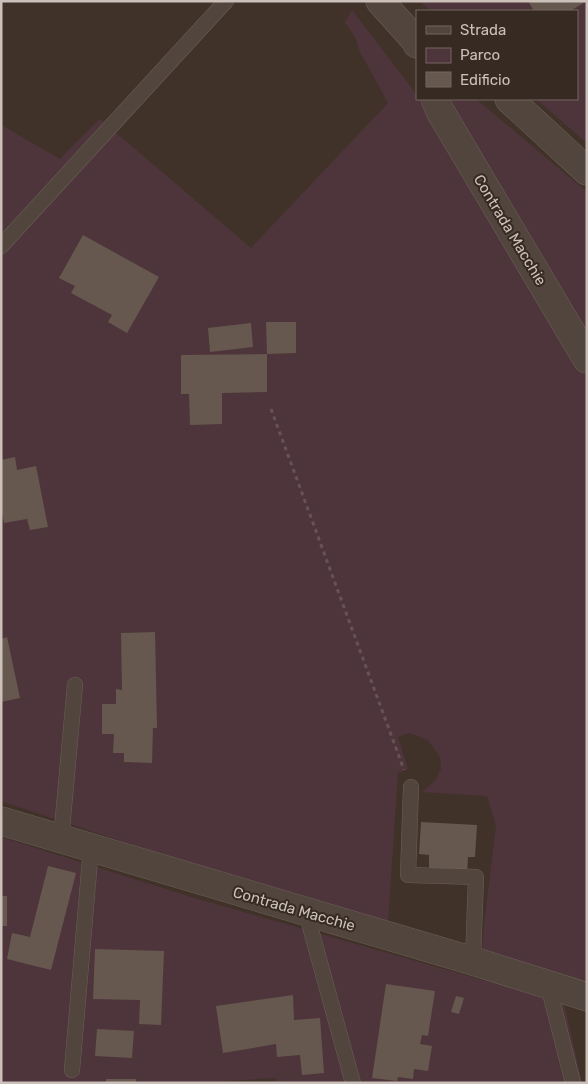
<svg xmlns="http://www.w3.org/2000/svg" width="588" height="1084" font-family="Rubik,sans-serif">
	<rect width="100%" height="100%" fill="#413229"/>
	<path fill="#4e353b" d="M 419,1 L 587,1 L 587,143 L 536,99 L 577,99 L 577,11 L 431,11 Z
		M 352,10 L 417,95 L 417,99 L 420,99 L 433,119 L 447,99 L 476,99 L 587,192 L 587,986 L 482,955 L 484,925 L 496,826 L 487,796 L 422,792 L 435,781 L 441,769 L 440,757 L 428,740 L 409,733 L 398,737 L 408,769 L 398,773 L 388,923 L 178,860 L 1,801 L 1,125 L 60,159 L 100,119 L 251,248 L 388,103 L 359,50 L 356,39 L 345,22 Z
		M 1,837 L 191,897 L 564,1003 L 582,1083 L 277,1083 L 276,1078 L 188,1083 L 1,1083 Z"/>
	<path fill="#66584e" d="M 528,1 L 587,1 L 570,11 L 534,11 Z
		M 83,235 L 159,277 L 127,333 L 108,322 L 112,315 L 71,293 L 75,286 L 59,278 Z
		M 266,322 L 296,322 L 296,353 L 267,354 Z
		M 251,323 L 253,347 L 210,352 L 208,328 Z
		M 267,354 L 267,392 L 222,393 L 222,424 L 190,425 L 189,394 L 181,394 L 181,355 Z
		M 15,457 L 17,470 L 36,466 L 48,527 L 30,530 L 27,519 L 4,523 L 1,509 L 1,460 Z
		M 155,632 L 157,728 L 153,728 L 152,763 L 124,762 L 124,753 L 113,753 L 114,734 L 102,734 L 102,704 L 116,704 L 116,689 L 122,690 L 121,633 Z
		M 7,637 L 20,698 L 1,702 L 1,639 Z
		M 421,822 L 477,825 L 475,857 L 468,857 L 467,873 L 429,871 L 429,855 L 419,854 Z
		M 48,866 L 76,873 L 51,970 L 7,959 L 12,933 L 30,937 Z
		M 1,896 L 7,896 L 7,926 L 1,926 Z
		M 95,949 L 164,951 L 161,1025 L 139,1024 L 140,1000 L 93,999 Z
		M 386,984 L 435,991 L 428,1036 L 422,1035 L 420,1044 L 432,1046 L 428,1071 L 414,1069 L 413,1079 L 398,1077 L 397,1081 L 372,1078 Z
		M 293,995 L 294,1020 L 320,1018 L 324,1073 L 302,1075 L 300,1055 L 277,1057 L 276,1044 L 223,1053 L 216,1006 Z
		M 456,996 L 464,998 L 459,1014 L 451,1012 Z
		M 97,1029 L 134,1031 L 132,1058 L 95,1056 Z
		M 106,1079 L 136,1079 L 136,1083 L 106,1083 Z"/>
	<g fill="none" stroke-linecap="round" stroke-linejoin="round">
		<g stroke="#6b6058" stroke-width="16">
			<path id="lane" d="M 1,246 L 226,1
				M 411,787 L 408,875 L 476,877 L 473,961
				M 61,840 L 75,685
				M 306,912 L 353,1083
				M 548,985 L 573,1083
				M 72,1070 L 91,848"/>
		</g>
		<g stroke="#6b6058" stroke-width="29">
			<path id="street" d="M 380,1 L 415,40 L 417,44
				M 435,99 L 440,111 L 587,359
				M 509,99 L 587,171
				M 1,821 L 473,961 L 587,997"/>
		</g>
		<path stroke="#675354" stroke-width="3" stroke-dasharray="4 4" stroke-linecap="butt" d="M 271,409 L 404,770"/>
		<use href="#lane" stroke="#51453d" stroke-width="15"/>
		<use href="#street" stroke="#51453d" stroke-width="28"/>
	</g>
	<g text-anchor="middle" stroke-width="4" stroke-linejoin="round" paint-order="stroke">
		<g font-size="15" fill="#cbc1ba" stroke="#362a22">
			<text transform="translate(510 230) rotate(59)" y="5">Contrada Macchie</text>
			<text transform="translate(294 909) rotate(16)" y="5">Contrada Macchie</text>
		</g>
	</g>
	<rect width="588" height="1084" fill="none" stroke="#cbc1ba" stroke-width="5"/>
	<rect x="416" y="10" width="162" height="90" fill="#362a22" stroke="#72665f"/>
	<rect x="426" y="26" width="25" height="8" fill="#51453d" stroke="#72665f"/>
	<text x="460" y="35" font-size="15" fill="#cbc1ba">Strada</text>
	<rect x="426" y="48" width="25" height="15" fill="#4e353b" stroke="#72665f"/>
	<text x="460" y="60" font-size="15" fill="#cbc1ba">Parco</text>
	<rect x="426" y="72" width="25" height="15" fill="#66584e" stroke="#72665f"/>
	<text x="460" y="85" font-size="15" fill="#cbc1ba">Edificio</text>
</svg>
